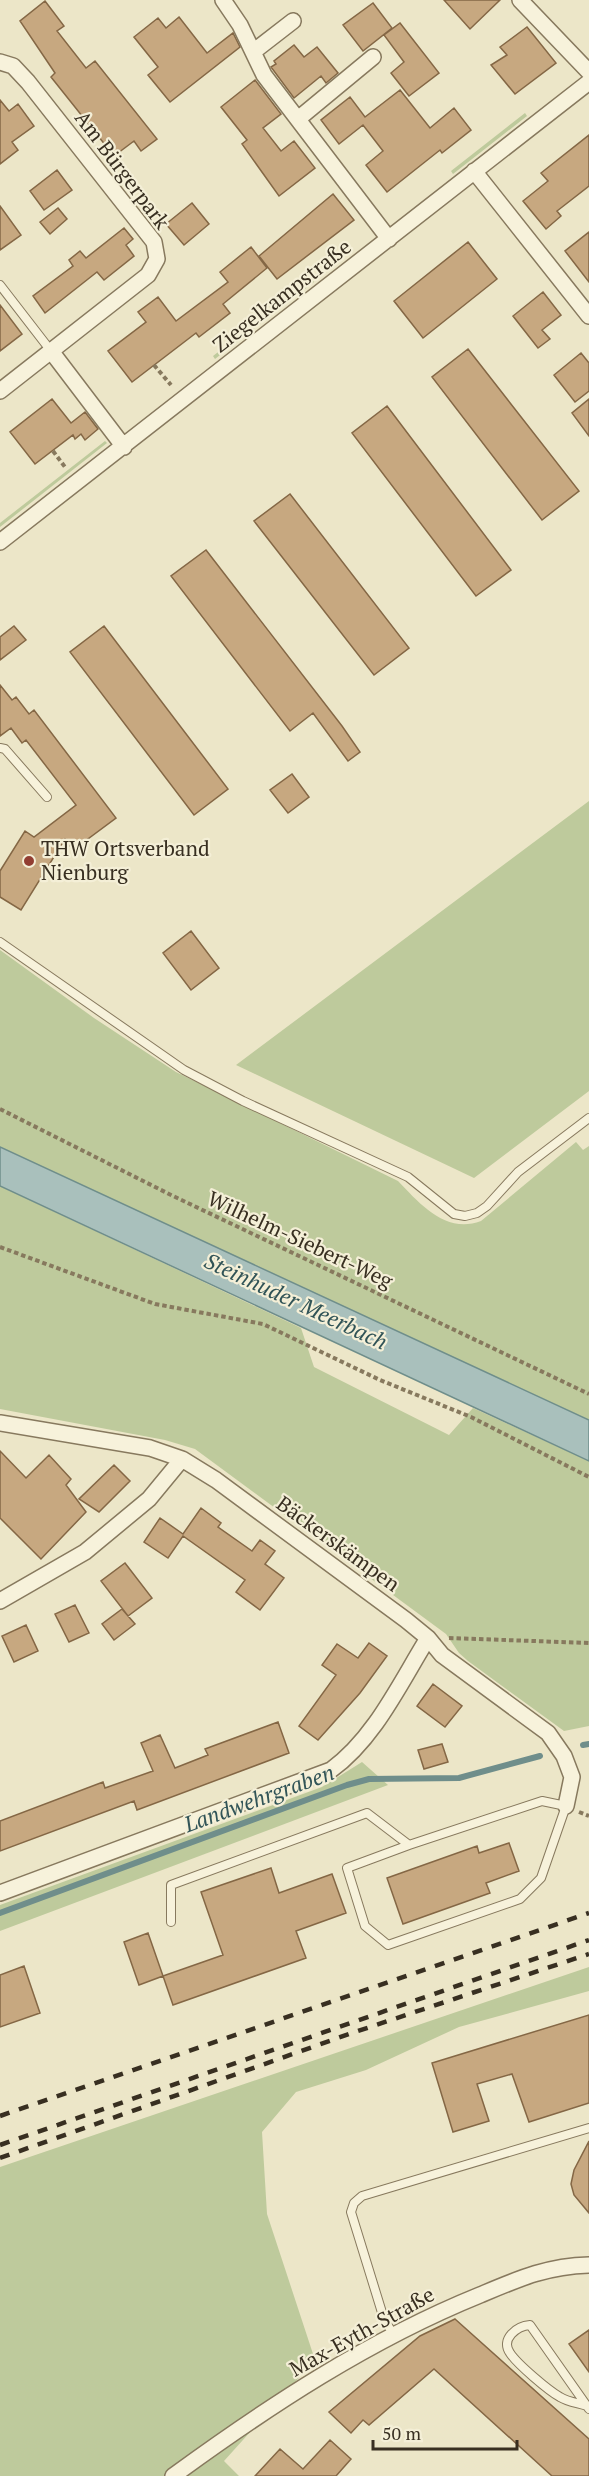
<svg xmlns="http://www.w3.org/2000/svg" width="589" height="2476" font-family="'PT Serif',serif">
	<rect width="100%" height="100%" fill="#ece6c8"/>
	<path fill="#beca9c" d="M 525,113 L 527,116 L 453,174 L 451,171 Z
		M 312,279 L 314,282 L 215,359 L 213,356 Z
		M 105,441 L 107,443 L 0,527 L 0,523 Z
		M 589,801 L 589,1091 L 474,1178 L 236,1065 Z
		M 0,950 L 94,1018 L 176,1072 L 398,1181 C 421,1205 446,1234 481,1221 L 576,1142 L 583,1150 L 589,1146 L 589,1420 L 0,1147 Z
		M 0,1186 L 301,1328 L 314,1367 L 449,1435 L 473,1408 L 589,1461 L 589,1726 L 564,1731 L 468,1661 L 459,1653 L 446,1634 L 195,1449 L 165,1440 L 0,1409 Z
		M 362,1762 L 388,1785 L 0,1931 L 0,1905 L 322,1787 Z
		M 589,1967 L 589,1991 L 459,2027 L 366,2070 L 296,2092 L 262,2132 L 267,2214 L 315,2360 L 224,2461 L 239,2476 L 0,2476 L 0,2167 Z"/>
	<path fill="#a9c0bc" stroke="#6f8e8b" stroke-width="1.5" d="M 0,1147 L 589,1420 L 589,1461 L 0,1186 Z"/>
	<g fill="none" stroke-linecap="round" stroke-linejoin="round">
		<path stroke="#6f8e8b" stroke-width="6" d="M 583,1745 L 589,1744
			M 0,1913 L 347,1785 L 369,1779 L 459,1778 L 540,1756"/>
	</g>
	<path fill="#c7a880" stroke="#846745" stroke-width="1.5" d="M 444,0 L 500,0 L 470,29 Z
		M 45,1 L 64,26 L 57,31 L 86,68 L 95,61 L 157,139 L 141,151 L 134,141 L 114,156 L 51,77 L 55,73 L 20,21 Z
		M 373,3 L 392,28 L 363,51 L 343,25 Z
		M 179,17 L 207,53 L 233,33 L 240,47 L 170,102 L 148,75 L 158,67 L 134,37 L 158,18 L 166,28 Z
		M 400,23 L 439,73 L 409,96 L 391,73 L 404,62 L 384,35 Z
		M 527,27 L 556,63 L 515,94 L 491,65 L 507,55 L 500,47 Z
		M 294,45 L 304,57 L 317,47 L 338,73 L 326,83 L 321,76 L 294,98 L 271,67 L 276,64 L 274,61 Z
		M 255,80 L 281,114 L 263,128 L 281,151 L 294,141 L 315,168 L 279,196 L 242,144 L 247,140 L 221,107 Z
		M 400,90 L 430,128 L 454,108 L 471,130 L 442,153 L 440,150 L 387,192 L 366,165 L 383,151 L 363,125 L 339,144 L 321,120 L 350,97 L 365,117 Z
		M 0,100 L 9,111 L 18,104 L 34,126 L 12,142 L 18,150 L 0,164 Z
		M 589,135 L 589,186 L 557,211 L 561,216 L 546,229 L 523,201 L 548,181 L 541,173 Z
		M 57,170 L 72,190 L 44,210 L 30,191 Z
		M 333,194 L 354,220 L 277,279 L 259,256 Z
		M 192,203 L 209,224 L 184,245 L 166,224 Z
		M 0,206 L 21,235 L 0,250 Z
		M 58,208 L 67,219 L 50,234 L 40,222 Z
		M 124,228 L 133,239 L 126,245 L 134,256 L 104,280 L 97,272 L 45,313 L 33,296 L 73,266 L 69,260 L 80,251 L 86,258 Z
		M 589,232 L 589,282 L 565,251 Z
		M 468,242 L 497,279 L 423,338 L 394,301 Z
		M 251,247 L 267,268 L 223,304 L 230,313 L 199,337 L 196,333 L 132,382 L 108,351 L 146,322 L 138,312 L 158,297 L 176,321 L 228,282 L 220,272 Z
		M 543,292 L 561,315 L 542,330 L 550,339 L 538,348 L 513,316 Z
		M 0,305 L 22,334 L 0,351 Z
		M 468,349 L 579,491 L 542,520 L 432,377 Z
		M 581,353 L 589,363 L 589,391 L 575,402 L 554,375 Z
		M 52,399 L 71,423 L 85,412 L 98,429 L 85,440 L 81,434 L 75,439 L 73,435 L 35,464 L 10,432 Z
		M 589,399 L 589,436 L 572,413 Z
		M 387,406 L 511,570 L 476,596 L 352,433 Z
		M 290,494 L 409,648 L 374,675 L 254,521 Z
		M 206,550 L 342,726 L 360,752 L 348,761 L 313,713 L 290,731 L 171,576 Z
		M 14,626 L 26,640 L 0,660 L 0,637 Z
		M 104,626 L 228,789 L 194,815 L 70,652 Z
		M 0,685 L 12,700 L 16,697 L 29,714 L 34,710 L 116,818 L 73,850 L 65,839 L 21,910 L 0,897 L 0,871 L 25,831 L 34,837 L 76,805 L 26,740 L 22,743 L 11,728 L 0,736 Z
		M 292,774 L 309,797 L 288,813 L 270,790 Z
		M 191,931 L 219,968 L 191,990 L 163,953 Z
		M 0,1451 L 26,1478 L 49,1455 L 71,1479 L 66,1485 L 86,1512 L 41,1559 L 0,1518 Z
		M 114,1465 L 130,1481 L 99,1512 L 79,1499 Z
		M 201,1508 L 221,1523 L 218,1527 L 252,1551 L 260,1540 L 275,1551 L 265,1564 L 284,1578 L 260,1610 L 236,1592 L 245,1580 L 183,1536 L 168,1558 L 144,1542 L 160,1518 L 183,1534 Z
		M 125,1563 L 152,1598 L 128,1616 L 101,1581 Z
		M 75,1605 L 89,1633 L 69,1642 L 55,1614 Z
		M 122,1609 L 135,1624 L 114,1640 L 102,1624 Z
		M 26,1625 L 38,1651 L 14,1662 L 2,1636 Z
		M 369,1643 L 387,1656 L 360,1693 L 318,1740 L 299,1726 L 336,1675 L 322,1665 L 337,1644 L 358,1658 Z
		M 433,1684 L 462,1706 L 445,1727 L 417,1706 Z
		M 278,1722 L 289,1753 L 137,1810 L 134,1801 L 0,1851 L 0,1821 L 103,1782 L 105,1788 L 153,1771 L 141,1743 L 160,1735 L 175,1768 L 208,1755 L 205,1749 Z
		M 442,1744 L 448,1762 L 424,1769 L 418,1750 Z
		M 509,1843 L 519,1871 L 486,1883 L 490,1893 L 403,1924 L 387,1878 L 477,1846 L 479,1853 Z
		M 271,1868 L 279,1893 L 332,1874 L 346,1913 L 296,1931 L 306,1958 L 173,2005 L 163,1976 L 223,1955 L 201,1892 Z
		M 148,1933 L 163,1976 L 139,1985 L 124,1942 Z
		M 24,1966 L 40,2013 L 0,2027 L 0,1975 Z
		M 589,2015 L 589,2103 L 529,2122 L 512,2074 L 477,2084 L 489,2121 L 453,2132 L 432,2063 Z
		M 589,2141 L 589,2213 L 574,2195 L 571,2184 L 574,2170 Z
		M 455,2319 L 589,2439 L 589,2476 L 552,2476 L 434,2369 L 369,2425 L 363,2420 L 351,2433 L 329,2412 L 420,2336 Z
		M 589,2330 L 589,2372 L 569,2344 Z
		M 330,2440 L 351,2459 L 336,2476 L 255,2476 L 280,2449 L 303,2469 Z"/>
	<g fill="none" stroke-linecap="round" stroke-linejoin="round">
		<g stroke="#87795e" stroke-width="10">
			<path id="service" d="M 0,285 L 51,351
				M 0,748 L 5,749 L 47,797
				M 0,942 L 184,1070 L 243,1101 L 408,1177 L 454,1214 L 465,1216 L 477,1213 L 487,1206 L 518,1172 L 589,1118
				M 171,1922 L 171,1885 L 367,1813 L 409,1845 L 542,1801 L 566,1806 L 541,1878 L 520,1899 L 388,1945 L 365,1926 L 347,1868 L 409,1845
				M 393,2334 L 384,2319 L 351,2212 L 354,2203 L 362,2196 L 589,2128
				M 587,2406 C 578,2403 568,2402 560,2397 C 549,2391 517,2364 510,2353 C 500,2339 517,2326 530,2325 L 589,2409"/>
		</g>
		<g stroke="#87795e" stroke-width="18">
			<path id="minor" d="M 223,0 L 240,25 L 264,75 L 389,239
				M 520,0 L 589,72
				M 253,52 L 293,21
				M 0,62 L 13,66 L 28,82 L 154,242 L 157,259 L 148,275 L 0,391
				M 298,119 L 373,57
				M 474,171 L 589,316
				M 51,351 L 124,447
				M 0,542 L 589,82
				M 0,1423 L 150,1448 L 182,1459 L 216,1480 L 406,1620 L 428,1638 L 442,1655 L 548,1733 L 564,1756 L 572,1777 L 566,1806
				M 0,1601 L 85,1552 L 149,1499 L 182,1459
				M 0,1893 L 331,1770 C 375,1738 400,1683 428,1638
				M 173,2476 C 269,2406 369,2340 480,2295 C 518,2279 547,2266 589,2265"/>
		</g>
		<path stroke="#87795e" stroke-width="4" stroke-dasharray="4.5 3" stroke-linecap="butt" d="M 154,365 L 171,385
			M 53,451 L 65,467
			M 0,1109 L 171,1195 L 589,1394
			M 0,1247 L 155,1304 L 263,1324 L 380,1380 L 471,1417 L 589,1477
			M 449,1638 L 589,1643
			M 579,1812 L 589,1816"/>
		<use href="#service" stroke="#f7f2db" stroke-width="8"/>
		<use href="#minor" stroke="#f7f2db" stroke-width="15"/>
		<path stroke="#382f21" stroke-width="4.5" stroke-dasharray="10 10" stroke-linecap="butt" d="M 0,2116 L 589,1913
			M 0,2145 L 589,1940
			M 0,2158 L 349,2034 L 589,1954"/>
	</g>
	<circle fill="#923e32" stroke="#f4efd7" stroke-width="2" cx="29" cy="861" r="6"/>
	<g text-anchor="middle" stroke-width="4.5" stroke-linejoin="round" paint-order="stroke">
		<g font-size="21" fill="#382f21" stroke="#f4efd7">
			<text transform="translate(122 170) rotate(53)" y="7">Am Bürgerpark</text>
			<text transform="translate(282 296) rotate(-38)" y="7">Ziegelkampstraße</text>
			<text transform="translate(300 1240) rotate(25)" y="7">Wilhelm-Siebert-Weg</text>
			<text transform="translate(338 1544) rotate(36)" y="7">Bäckerskämpen</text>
			<text transform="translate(362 2332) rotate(-29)" y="7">Max-Eyth-Straße</text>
		</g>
		<g font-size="21" fill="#382f21" stroke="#f4efd7" text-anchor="start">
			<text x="41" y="856">THW Ortsverband<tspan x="41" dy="24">Nienburg</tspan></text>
		</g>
		<g font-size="22" font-style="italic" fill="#315457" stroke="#f4efd7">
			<text transform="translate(296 1301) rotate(25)" y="8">Steinhuder Meerbach</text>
			<text transform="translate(259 1798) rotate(-20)" y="8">Landwehrgraben</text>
		</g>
	</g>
	<path d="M373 2440v9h144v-9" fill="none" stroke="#382f21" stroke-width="3"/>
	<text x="382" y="2440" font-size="18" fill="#382f21" stroke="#f4efd7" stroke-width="4.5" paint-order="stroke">50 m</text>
</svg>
